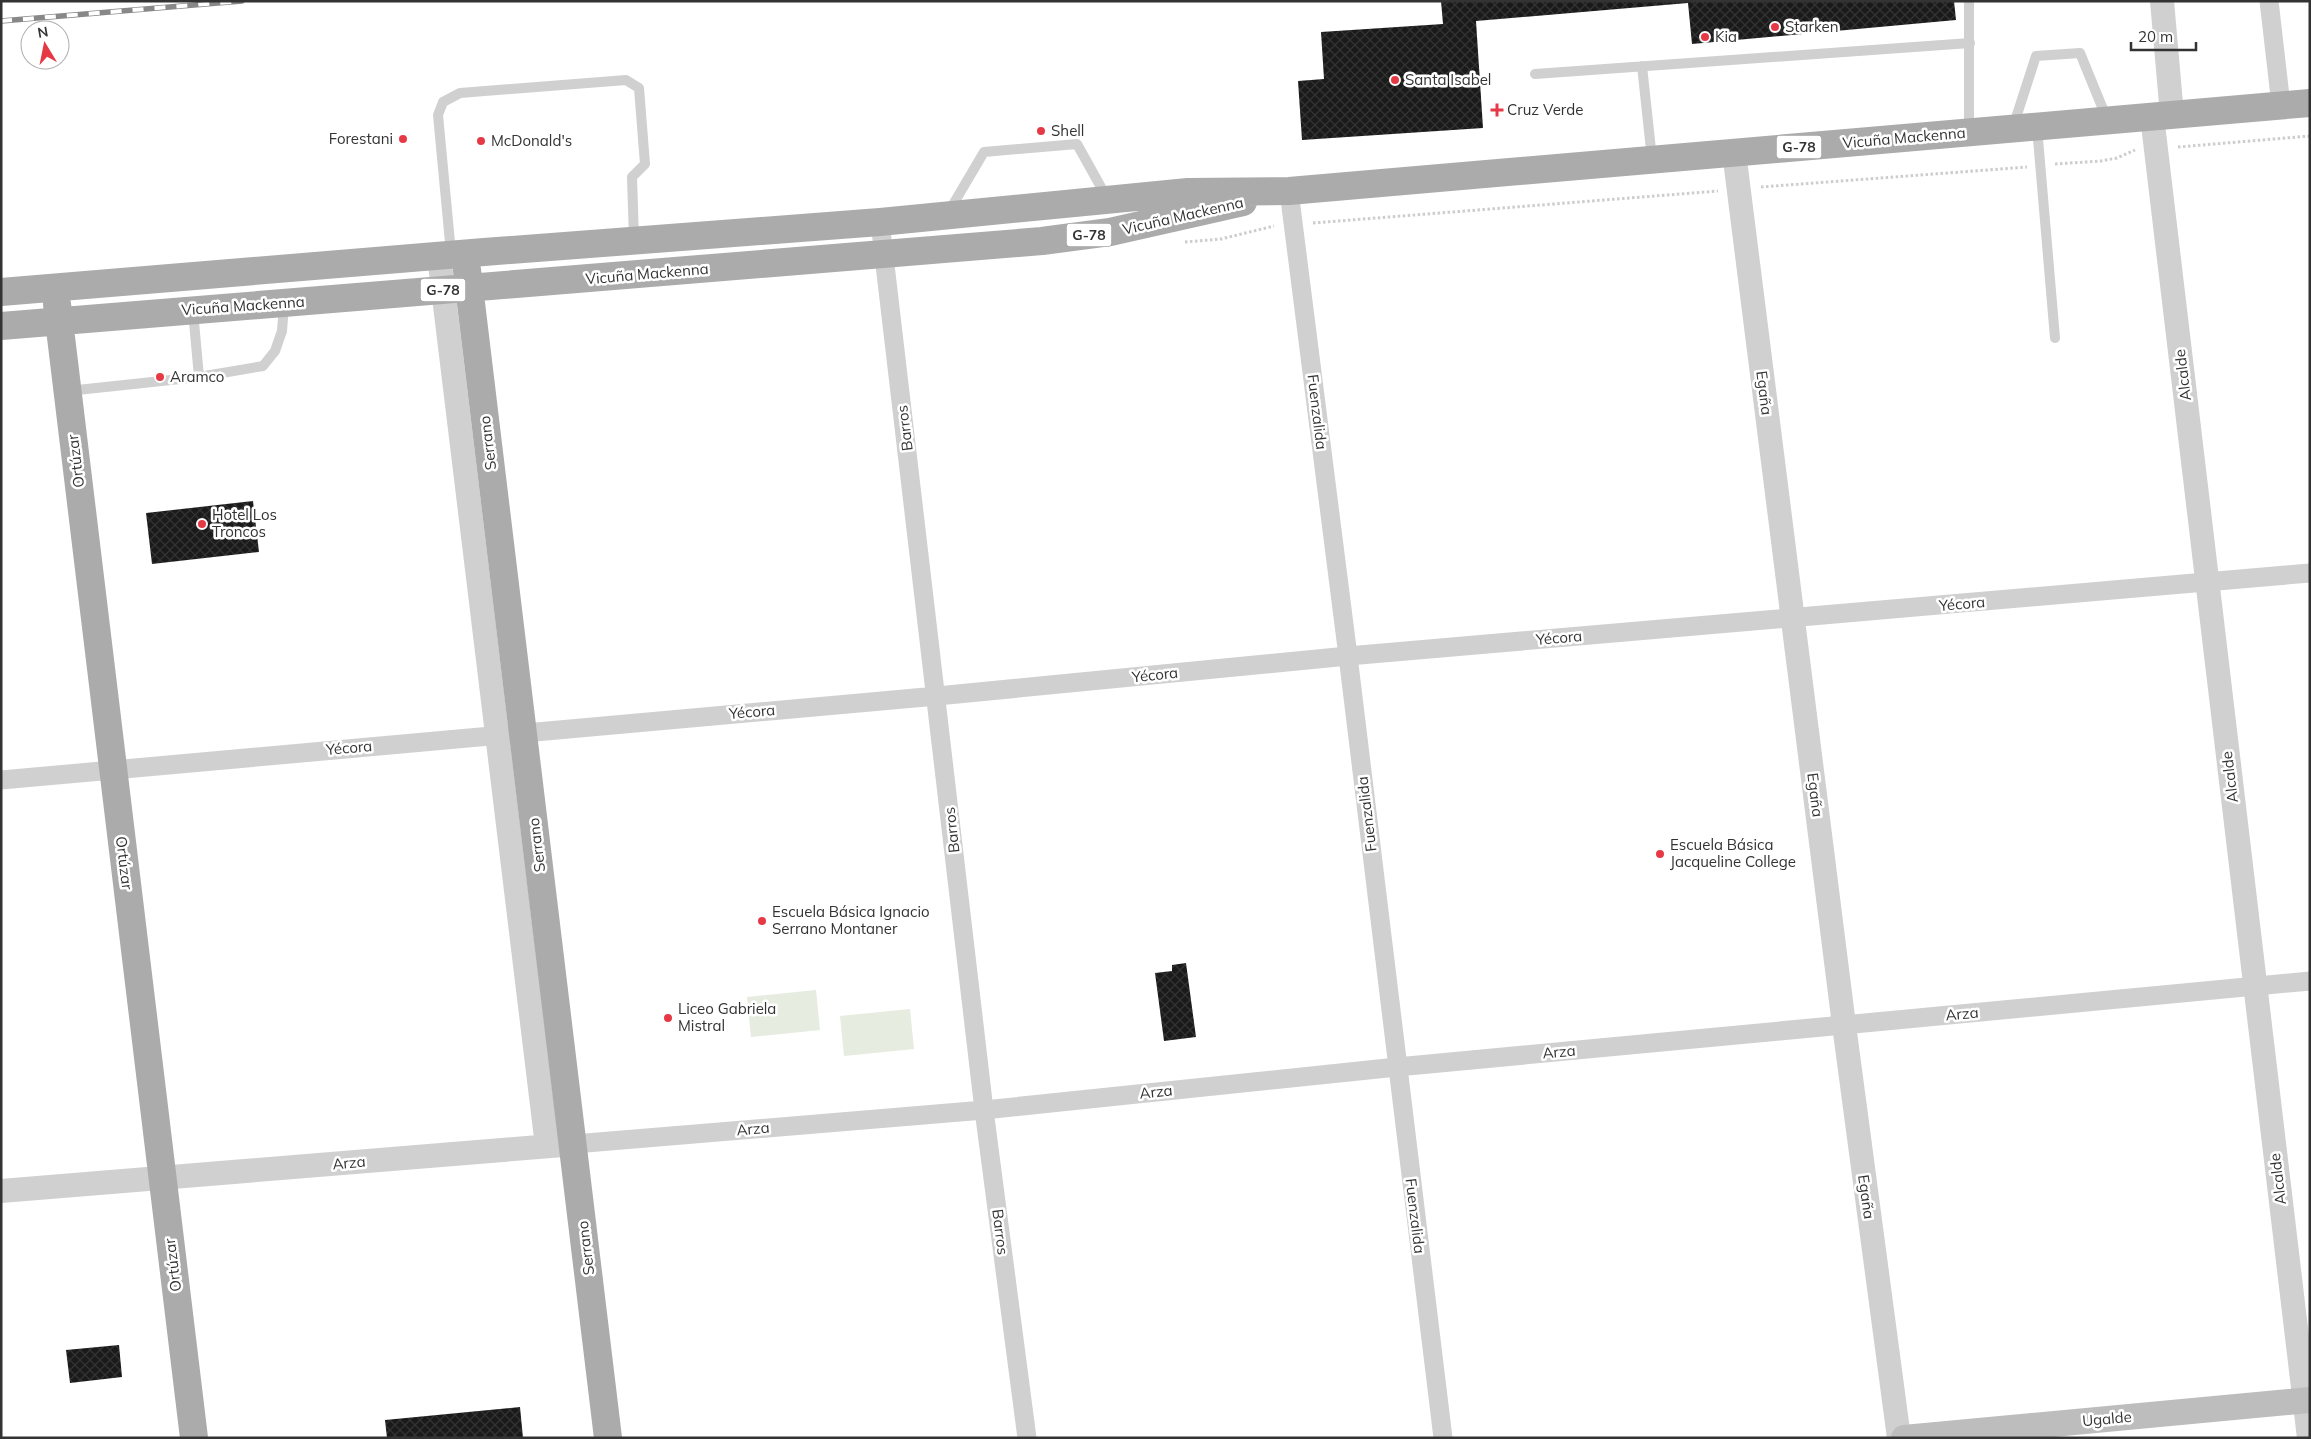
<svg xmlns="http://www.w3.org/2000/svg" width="2311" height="1439" font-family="Mulish,sans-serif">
	<defs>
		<pattern id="building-cross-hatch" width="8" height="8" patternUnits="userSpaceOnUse" patternTransform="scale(1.25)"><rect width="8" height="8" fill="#1a1a1a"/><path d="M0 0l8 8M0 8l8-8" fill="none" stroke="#333"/></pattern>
	</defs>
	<rect width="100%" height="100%" fill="#fff"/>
	<path fill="#e6ecdf" d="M 816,990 L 820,1030 L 751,1037 L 747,997 Z
		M 910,1009 L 914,1049 L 844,1056 L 840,1016 Z"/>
	<path fill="url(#building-cross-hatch)" d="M 1441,1 L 1954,1 L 1956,20 L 1692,44 L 1688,3 L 1476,21 L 1483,128 L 1302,140 L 1298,81 L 1324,79 L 1321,32 L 1443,24 Z
		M 253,501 L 259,552 L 152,564 L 146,513 Z
		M 1186,963 L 1196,1037 L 1164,1041 L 1155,973 L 1172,971 L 1172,965 Z
		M 119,1345 L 122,1377 L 70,1383 L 66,1350 Z
		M 520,1407 L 523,1438 L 387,1438 L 385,1420 Z"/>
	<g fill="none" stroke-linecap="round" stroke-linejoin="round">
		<path stroke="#cdcdcd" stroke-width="3" stroke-dasharray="2.5 2.5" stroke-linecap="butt" d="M 2178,147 L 2310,136
			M 2055,164 L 2101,161 L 2117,158 L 2135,150
			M 1761,187 L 2027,167
			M 1313,223 L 1718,191
			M 1185,242 L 1221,239 L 1274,226"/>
		<path stroke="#d0d0d0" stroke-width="10" d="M 1969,1 L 1969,131
			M 1642,66 L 1652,159
			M 1535,74 L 1970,43
			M 2013,127 L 2036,56 L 2080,53 L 2107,119
			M 2037,127 L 2055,338
			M 948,213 L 984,152 L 1077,144 L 1107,198
			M 451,253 L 438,115 L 443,102 L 460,93 L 626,80 L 639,88 L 645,164 L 632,177 L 634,239
			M 193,311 L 199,377
			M 68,391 L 199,377 L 263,366 L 275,351 L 282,331 L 284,305"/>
		<path stroke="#d0d0d0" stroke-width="19" d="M 2269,1 L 2281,105
			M 1289,191 L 1348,656 L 1443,1438
			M 880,222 L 984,1110 L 1027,1438
			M 1,780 L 937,696 L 1348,656 L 2310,573
			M 574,1144 L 984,1110 L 1397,1067 L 2310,981"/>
		<path stroke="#d0d0d0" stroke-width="24" d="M 2162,1 L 2172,115
			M 2152,116 L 2309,1438
			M 1734,152 L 1844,1025 L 1899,1438
			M 439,256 L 547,1146
			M 1,1191 L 563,1145"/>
		<path stroke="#bdbdbd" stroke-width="26" d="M 1904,1438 L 2310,1400"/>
		<path stroke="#ababab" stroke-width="28" d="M 467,270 L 608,1438
			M 1,292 L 484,252 L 880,222 L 1188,192 L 1289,191 L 2310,103
			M 57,304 L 194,1438
			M 1,326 L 1042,241 L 1110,232 L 1243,202"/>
		<g stroke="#888" stroke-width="5.5">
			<path id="rail" d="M 1,21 L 242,1"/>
		</g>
		<use href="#rail" stroke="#fff" stroke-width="4" stroke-dasharray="11" stroke-linecap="butt"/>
	</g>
	<g fill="#e63946" stroke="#fff" stroke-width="2">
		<circle cx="1775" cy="27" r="5"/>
		<circle cx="1705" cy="37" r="5"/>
		<circle cx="1395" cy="80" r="5"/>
		<path d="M1494.5 102.5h5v5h5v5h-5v5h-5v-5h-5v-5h5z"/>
		<circle cx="1041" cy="131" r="5"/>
		<circle cx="403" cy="139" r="5"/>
		<circle cx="481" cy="141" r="5"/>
		<circle cx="160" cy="377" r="5"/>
		<circle cx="202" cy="524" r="5"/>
		<circle cx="1660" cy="854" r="5"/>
		<circle cx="762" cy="921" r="5"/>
		<circle cx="668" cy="1018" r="5"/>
	</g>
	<g text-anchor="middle" stroke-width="5" stroke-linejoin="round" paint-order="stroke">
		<g fill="#fff" stroke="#707070" stroke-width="1">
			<rect x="1776.5" y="135.5" width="45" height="23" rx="4"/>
			<rect x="1066.5" y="223.5" width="45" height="23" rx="4"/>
			<rect x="420.5" y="278.5" width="45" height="23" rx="4"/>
		</g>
		<g font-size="14" font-weight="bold" fill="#333">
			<text x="1799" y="152">G-78</text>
			<text x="1089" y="240">G-78</text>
			<text x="443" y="295">G-78</text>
		</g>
		<g font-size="15" fill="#333" stroke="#fff" text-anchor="start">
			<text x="1785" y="32">Starken</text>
			<text x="1715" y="42">Kia</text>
			<text x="1405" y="85">Santa Isabel</text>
			<text x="1507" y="115">Cruz Verde</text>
			<text x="1051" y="136">Shell</text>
			<text x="393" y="144" text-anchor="end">Forestani</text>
			<text x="491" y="146">McDonald's</text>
			<text x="170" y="382">Aramco</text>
			<text x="212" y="520">Hotel Los<tspan x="212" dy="17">Troncos</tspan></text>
			<text x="1670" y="850">Escuela Básica<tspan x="1670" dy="17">Jacqueline College</tspan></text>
			<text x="772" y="917">Escuela Básica Ignacio<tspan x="772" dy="17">Serrano Montaner</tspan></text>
			<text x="678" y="1014">Liceo Gabriela<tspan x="678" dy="17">Mistral</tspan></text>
		</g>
		<g font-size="15" fill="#333" stroke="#fff">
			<text transform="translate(1904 138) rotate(-5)" y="5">Vicuña Mackenna</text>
			<text transform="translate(1183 216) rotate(-13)" y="5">Vicuña Mackenna</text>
			<text transform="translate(647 274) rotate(-5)" y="5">Vicuña Mackenna</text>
			<text transform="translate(243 306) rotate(-4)" y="5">Vicuña Mackenna</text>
			<text transform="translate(2183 375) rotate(-97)" y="5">Alcalde</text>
			<text transform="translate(1764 393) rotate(83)" y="5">Egaña</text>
			<text transform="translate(1317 412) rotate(83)" y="5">Fuenzalida</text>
			<text transform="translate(905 428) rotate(-97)" y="5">Barros</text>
			<text transform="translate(488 443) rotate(-97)" y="5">Serrano</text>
			<text transform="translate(76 461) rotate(-97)" y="5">Ortúzar</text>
			<text transform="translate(1962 604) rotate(-5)" y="5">Yécora</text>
			<text transform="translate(1559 638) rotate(-5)" y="5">Yécora</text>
			<text transform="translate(1155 675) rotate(-6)" y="5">Yécora</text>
			<text transform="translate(752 712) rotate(-5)" y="5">Yécora</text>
			<text transform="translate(349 748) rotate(-5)" y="5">Yécora</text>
			<text transform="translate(2230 777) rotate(-97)" y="5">Alcalde</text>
			<text transform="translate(1815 795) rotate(83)" y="5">Egaña</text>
			<text transform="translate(1367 814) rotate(-97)" y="5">Fuenzalida</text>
			<text transform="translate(952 830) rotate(-96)" y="5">Barros</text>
			<text transform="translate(537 845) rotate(-97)" y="5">Serrano</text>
			<text transform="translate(124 863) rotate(83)" y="5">Ortúzar</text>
			<text transform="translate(1962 1014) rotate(-5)" y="5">Arza</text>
			<text transform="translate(1559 1052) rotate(-5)" y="5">Arza</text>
			<text transform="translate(1156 1092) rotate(-6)" y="5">Arza</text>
			<text transform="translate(753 1129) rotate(-5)" y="5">Arza</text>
			<text transform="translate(349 1163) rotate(-5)" y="5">Arza</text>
			<text transform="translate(2278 1179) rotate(-97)" y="5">Alcalde</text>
			<text transform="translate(1866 1197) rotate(82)" y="5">Egaña</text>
			<text transform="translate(1415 1216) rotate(83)" y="5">Fuenzalida</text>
			<text transform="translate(1000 1232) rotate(83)" y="5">Barros</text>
			<text transform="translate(586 1248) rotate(-97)" y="5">Serrano</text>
			<text transform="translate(173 1265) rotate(-97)" y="5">Ortúzar</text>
			<text transform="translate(2107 1419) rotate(-5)" y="5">Ugalde</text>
		</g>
	</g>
	<rect width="2311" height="1439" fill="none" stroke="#333333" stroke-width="5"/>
	<g transform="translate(45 45) rotate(350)"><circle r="24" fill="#ffffff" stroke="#adadad"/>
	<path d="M0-4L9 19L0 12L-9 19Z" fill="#e63946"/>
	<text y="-8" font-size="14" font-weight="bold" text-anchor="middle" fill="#333333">N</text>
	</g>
	<path d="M2131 42v8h65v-8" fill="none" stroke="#333333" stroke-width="2.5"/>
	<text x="2138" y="42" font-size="15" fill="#333333" stroke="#ffffff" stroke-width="4" paint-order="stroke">20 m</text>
</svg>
